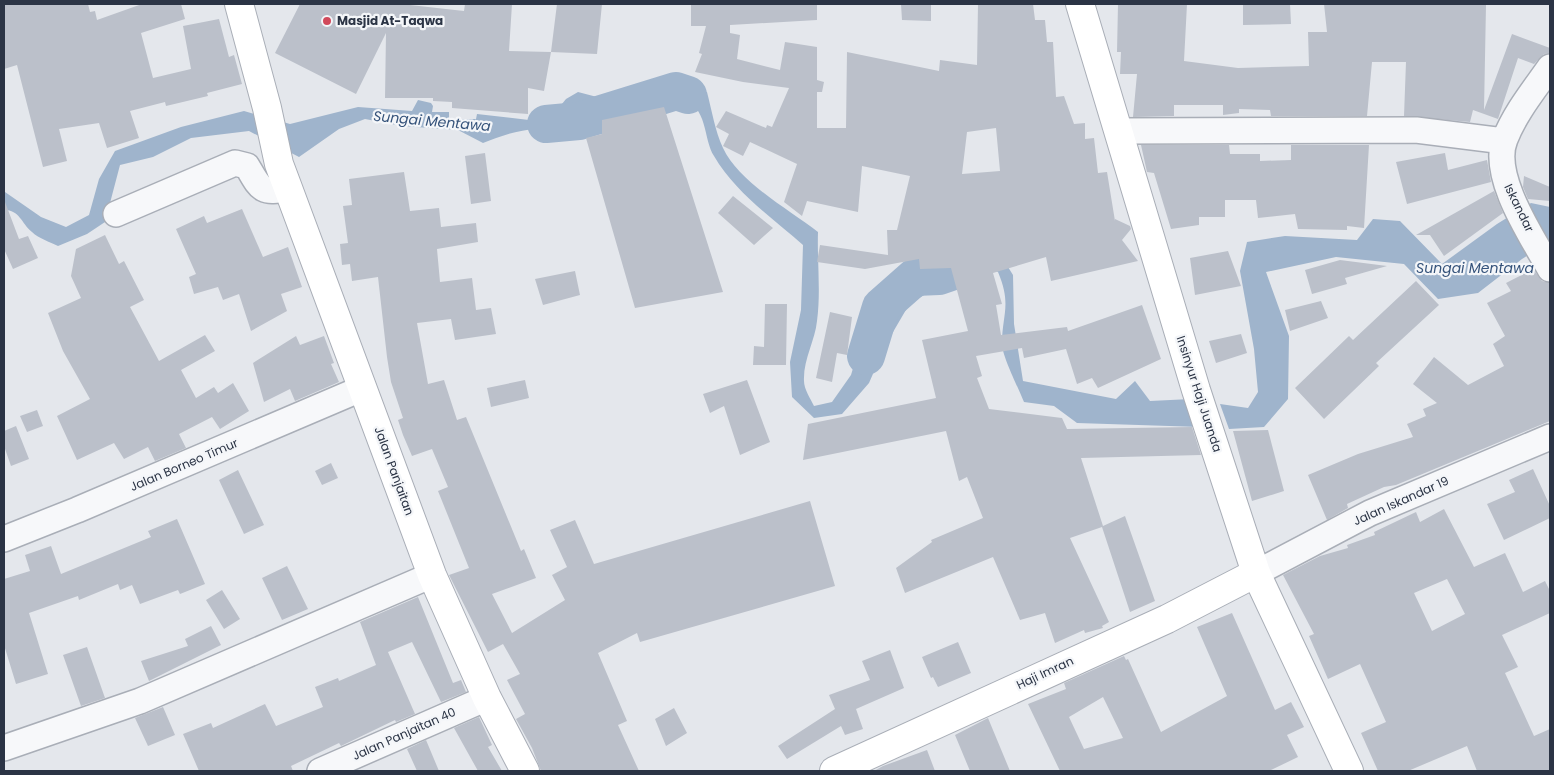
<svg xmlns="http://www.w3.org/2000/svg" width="1554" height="775" font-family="Poppins,sans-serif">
	<rect width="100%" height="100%" fill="#e4e7ec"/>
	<path fill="#9fb4cc" d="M 669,83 L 707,92 C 712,111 715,131 723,148 C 739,182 788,209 818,232 C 817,262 821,291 817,321 C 815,341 803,360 804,381 C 804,389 810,398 814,406 L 832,402 L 851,375 L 857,355 L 880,308 L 915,277 L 966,258 L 1003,259 L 1013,275 L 1014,324 L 1023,381 L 1116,399 L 1135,381 L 1150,401 L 1191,399 L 1200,427 L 1077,423 L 1054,406 L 1024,402 C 1019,389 1002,356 1002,344 C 1002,314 1012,305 998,272 L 992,269 L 955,278 L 910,303 L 886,344 L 869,383 L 842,414 L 814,418 L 792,397 L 790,362 L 801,310 L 803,245 C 772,218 735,192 714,156 C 703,139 708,106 682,99 C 667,95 652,104 638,109 L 640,90 Z
		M 578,92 L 597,97 L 598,132 L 583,135 L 583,139 C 569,138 565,135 552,131 C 529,125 504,135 483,143 L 458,130 L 402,126 L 365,119 L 339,129 L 299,157 L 249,131 L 191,138 L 153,157 L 120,165 L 105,222 L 87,234 L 58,246 C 50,242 38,238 32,232 C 21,223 20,210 4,210 L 5,192 L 41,217 L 66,227 L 89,215 L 99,179 L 115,151 L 181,127 L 244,111 L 290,124 L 358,107 L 412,111 L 418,100 L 431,103 L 433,106 L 432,112 L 449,112 L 449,119 L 476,119 L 477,114 L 529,120 L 553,115 L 566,99 Z
		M 1531,203 L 1550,207 L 1550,241 L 1522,259 L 1478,293 L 1438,299 L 1404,264 L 1336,257 L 1266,272 L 1289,336 L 1288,399 L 1264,427 L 1229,429 L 1220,404 L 1248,408 L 1258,392 L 1254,349 L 1240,271 L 1247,242 L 1285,236 L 1357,240 L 1373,219 L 1400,221 L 1442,264 L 1497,224 Z"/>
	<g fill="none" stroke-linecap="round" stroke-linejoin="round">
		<path stroke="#9fb4cc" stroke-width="38" d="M 546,124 L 579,121 L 676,91 L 688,95
			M 866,356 L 881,307 L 915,277 L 939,276 L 965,267"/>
	</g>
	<path fill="#bbc0ca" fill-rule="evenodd" d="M 4,4 L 88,4 L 90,12 L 95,11 L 97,20 L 142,4 L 181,4 L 185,19 L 141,33 L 153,78 L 191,69 L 183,26 L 219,19 L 229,57 L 234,55 L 242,84 L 207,93 L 208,96 L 166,106 L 165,102 L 130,111 L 139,138 L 107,148 L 99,123 L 59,129 L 67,161 L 43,167 L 17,65 L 4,69 Z
		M 300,4 L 401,4 L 464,11 L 465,4 L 512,4 L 509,51 L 551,52 L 544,91 L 528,88 L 528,114 L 452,108 L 452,102 L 433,101 L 433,98 L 385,98 L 386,33 L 356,94 L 275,53 Z
		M 557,4 L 602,4 L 597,54 L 551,52 Z
		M 691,4 L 817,4 L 817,20 L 730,25 L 730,33 L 740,35 L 737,59 L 780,70 L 785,42 L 817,47 L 817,80 L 824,82 L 822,92 L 817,92 L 817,128 L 846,128 L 847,52 L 939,71 L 940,60 L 977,65 L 978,4 L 1033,4 L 1035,20 L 1045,20 L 1047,42 L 1053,42 L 1056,97 L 1064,96 L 1074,124 L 1085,123 L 1085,139 L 1094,138 L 1098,173 L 1107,172 L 1115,221 L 1115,219 L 1130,226 L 1131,229 L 1122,240 L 1138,261 L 1051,281 L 1046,257 L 993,273 L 1002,304 L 996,305 L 1001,335 L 1067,327 L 1068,331 L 1142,305 L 1161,359 L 1098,388 L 1092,378 L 1077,384 L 1066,349 L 1024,358 L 1022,348 L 976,356 L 982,376 L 977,378 L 989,409 L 1062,418 L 1067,429 L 1192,427 L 1201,455 L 1081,458 L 1103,526 L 1125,516 L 1155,601 L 1130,612 L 1102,527 L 1070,538 L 1109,622 L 1102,626 L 1103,628 L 1085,633 L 1084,630 L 1055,643 L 1045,613 L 1020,620 L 993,557 L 905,593 L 896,568 L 932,542 L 931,540 L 983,518 L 967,477 L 959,481 L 946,431 L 803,460 L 808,424 L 936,398 L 922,340 L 968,331 L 951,268 L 920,269 L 919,259 L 865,269 L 817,262 L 820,245 L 888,255 L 887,230 L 897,230 L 910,176 L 862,166 L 858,212 L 807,201 L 802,216 L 784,202 L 797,164 L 750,142 L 743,156 L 723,146 L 729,134 L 716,127 L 726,111 L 766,128 L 767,125 L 772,127 L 789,88 L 743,82 L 695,72 L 702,54 L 699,53 L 706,26 L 691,26 ZM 996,128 L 1000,171 L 962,174 L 967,132 Z
		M 901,4 L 931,4 L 931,21 L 902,20 Z
		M 1118,4 L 1187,4 L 1184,61 L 1238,68 L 1309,66 L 1308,32 L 1327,32 L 1324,4 L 1486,5 L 1484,110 L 1512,34 L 1550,48 L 1550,53 L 1544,54 L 1534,64 L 1518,58 L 1498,119 L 1473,110 L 1470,122 L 1404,116 L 1406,62 L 1372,62 L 1367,116 L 1271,116 L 1270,110 L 1239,109 L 1239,113 L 1223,115 L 1223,105 L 1174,105 L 1174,116 L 1133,117 L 1137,74 L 1120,74 L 1121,52 L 1117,52 Z
		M 1243,4 L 1290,4 L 1291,24 L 1243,25 Z
		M 664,107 L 723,292 L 635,308 L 586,138 L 602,134 L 602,120 Z
		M 1141,145 L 1229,145 L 1230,154 L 1260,154 L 1260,161 L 1291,160 L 1291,145 L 1369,145 L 1364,228 L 1347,226 L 1347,230 L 1298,229 L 1295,214 L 1258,218 L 1256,200 L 1225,200 L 1225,217 L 1199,217 L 1199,225 L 1171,229 L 1154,173 L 1147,172 Z
		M 485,153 L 491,201 L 471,204 L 465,156 Z
		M 1445,153 L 1448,170 L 1487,160 L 1491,182 L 1407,204 L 1396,162 Z
		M 404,172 L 410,211 L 439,208 L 441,227 L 476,223 L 478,242 L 437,249 L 440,282 L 472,278 L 476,310 L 491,308 L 496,334 L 455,340 L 451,319 L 417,323 L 428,384 L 444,380 L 457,420 L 466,417 L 521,551 L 524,549 L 536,578 L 492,594 L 512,633 L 565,600 L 552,575 L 567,567 L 550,530 L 575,520 L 594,564 L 810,501 L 835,586 L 640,642 L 637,633 L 598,653 L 627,721 L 618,725 L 639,771 L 541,771 L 532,748 L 516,719 L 525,714 L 507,680 L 520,674 L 503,644 L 488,652 L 449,575 L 469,568 L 438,491 L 448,487 L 432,449 L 412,456 L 403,435 L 398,420 L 403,418 L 391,382 L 387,357 L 378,277 L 352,281 L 350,264 L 342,265 L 340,244 L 348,243 L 343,206 L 352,205 L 349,179 Z
		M 1524,176 L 1550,187 L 1550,201 L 1528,199 L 1523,187 Z
		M 1494,191 L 1503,213 L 1444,256 L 1430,235 L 1416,235 Z
		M 733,196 L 773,228 L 754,245 L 718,213 Z
		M 5,202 L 19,239 L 28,236 L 38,258 L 13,269 L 4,249 Z
		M 242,209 L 263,257 L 288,247 L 302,287 L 281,294 L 287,311 L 251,331 L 239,294 L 223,300 L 218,287 L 194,294 L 189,277 L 196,274 L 176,229 L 204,216 L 207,223 Z
		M 105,235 L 119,264 L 124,261 L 144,300 L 130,307 L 159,361 L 205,335 L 215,351 L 181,370 L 196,398 L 214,387 L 218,393 L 233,383 L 249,411 L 220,429 L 212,417 L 179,434 L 186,448 L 155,461 L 148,447 L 124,459 L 114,443 L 77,460 L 57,416 L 90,399 L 63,351 L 48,313 L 81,298 L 71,276 L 76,249 Z
		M 1228,251 L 1241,286 L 1195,295 L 1190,258 Z
		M 1340,260 L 1387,266 L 1345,278 L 1347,284 L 1312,294 L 1305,270 Z
		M 1533,269 L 1542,281 L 1550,283 L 1550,421 L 1396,485 L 1384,487 L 1347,504 L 1348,508 L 1327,520 L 1308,475 L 1358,454 L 1413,437 L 1407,424 L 1426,416 L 1423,409 L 1437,403 L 1413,384 L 1434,357 L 1468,385 L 1504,366 L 1493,344 L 1505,336 L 1487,303 L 1511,291 L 1506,283 Z
		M 575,271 L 580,295 L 543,305 L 535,279 Z
		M 1416,281 L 1439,305 L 1376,363 L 1379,366 L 1324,419 L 1295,388 L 1349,336 L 1353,340 Z
		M 1321,301 L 1328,318 L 1290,331 L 1285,310 Z
		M 765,304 L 787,304 L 786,365 L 753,365 L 754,346 L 764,347 Z
		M 830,312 L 852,317 L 847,355 L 837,353 L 832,382 L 816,378 Z
		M 1241,334 L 1247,353 L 1216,363 L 1209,341 Z
		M 296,336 L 300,345 L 324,336 L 334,363 L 331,364 L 339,382 L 295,401 L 290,389 L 264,402 L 253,363 Z
		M 525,380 L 529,398 L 491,407 L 487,388 Z
		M 747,380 L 770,442 L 740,455 L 724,406 L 710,413 L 703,394 Z
		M 37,410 L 43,426 L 27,432 L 20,416 Z
		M 16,426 L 29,459 L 11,466 L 4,446 L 4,431 Z
		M 1268,430 L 1284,491 L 1252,501 L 1233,431 Z
		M 331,463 L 338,478 L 322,485 L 315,471 Z
		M 1533,469 L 1550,506 L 1550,518 L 1504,540 L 1487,504 L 1515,492 L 1509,480 Z
		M 238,470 L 264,525 L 244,534 L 219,480 Z
		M 1444,509 L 1474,567 L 1505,553 L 1523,592 L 1545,581 L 1550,591 L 1550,613 L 1502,635 L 1518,667 L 1505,673 L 1534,736 L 1550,729 L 1550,771 L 1477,771 L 1467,746 L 1408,771 L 1378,771 L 1361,733 L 1386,722 L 1360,664 L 1328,679 L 1309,636 L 1314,634 L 1283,575 L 1320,556 L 1348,548 L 1347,545 L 1375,535 L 1374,532 L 1416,512 L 1420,522 ZM 1447,579 L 1465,614 L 1432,631 L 1414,593 Z
		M 177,519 L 205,584 L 180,594 L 178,590 L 140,604 L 132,585 L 120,590 L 118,584 L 79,600 L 78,596 L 29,613 L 48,674 L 16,684 L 4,645 L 4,579 L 30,571 L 25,555 L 51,546 L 61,574 L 151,537 L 148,531 Z
		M 287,566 L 308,609 L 282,620 L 262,578 Z
		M 222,590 L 240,619 L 224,629 L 206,600 Z
		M 418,597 L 453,683 L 461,680 L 466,692 L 441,702 L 412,642 L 388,652 L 415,714 L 396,722 L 395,720 L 341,746 L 339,743 L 291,766 L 293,771 L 199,771 L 183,734 L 211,723 L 213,728 L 265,704 L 276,726 L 323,707 L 315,687 L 338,678 L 339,681 L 376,665 L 360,622 Z
		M 1232,613 L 1275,710 L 1291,702 L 1304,727 L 1287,735 L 1298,757 L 1269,771 L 1060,771 L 1028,704 L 1066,689 L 1064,683 L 1124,656 L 1126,660 L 1128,659 L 1161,732 L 1227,696 L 1197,627 ZM 1103,697 L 1123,738 L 1084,749 L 1069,717 Z
		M 211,626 L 221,645 L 149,681 L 141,661 L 188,646 L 185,639 Z
		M 958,642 L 971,673 L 938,687 L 933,677 L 931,678 L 922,657 Z
		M 87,647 L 105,698 L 81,706 L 63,655 Z
		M 890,650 L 904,688 L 856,709 L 863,729 L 845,735 L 841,726 L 787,759 L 778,746 L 835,709 L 829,695 L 870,680 L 862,661 Z
		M 163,707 L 175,735 L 148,746 L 135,718 Z
		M 674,708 L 687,733 L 666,746 L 655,719 Z
		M 479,717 L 492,745 L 488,747 L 502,771 L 478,771 L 454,728 Z
		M 988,718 L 1010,771 L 970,771 L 955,735 Z
		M 426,740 L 439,771 L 417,771 L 407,749 Z
		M 927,750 L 935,771 L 874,771 L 883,766 Z"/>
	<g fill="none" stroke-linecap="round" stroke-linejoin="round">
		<g stroke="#a9aeb7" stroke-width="28">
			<path id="street" d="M 1550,67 C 1534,90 1515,113 1505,139 C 1490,175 1532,237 1550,269
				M 1119,131 L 1416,130 L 1504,141
				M 116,214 L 235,163 L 247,166 C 260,188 261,195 288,188
				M 4,539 L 77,510 L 363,388
				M 1256,573 L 1370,513 L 1550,437
				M 4,748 L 140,701 L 432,575
				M 320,771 L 487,698"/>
		</g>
		<g stroke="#a9aeb7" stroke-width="30">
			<path id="secondary" d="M 239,4 L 267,108 L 279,164 L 288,188 L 432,575 L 487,698 L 525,771
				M 1080,4 L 1196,390 L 1256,573 L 1349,771
				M 834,771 L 1167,619 L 1256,573"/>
		</g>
		<use href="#street" stroke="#f7f8fa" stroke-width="25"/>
		<use href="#secondary" stroke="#fff" stroke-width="28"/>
	</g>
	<circle fill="#d1495b" stroke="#f4f6f9" stroke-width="2" cx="327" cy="21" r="5"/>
	<g text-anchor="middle" stroke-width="4.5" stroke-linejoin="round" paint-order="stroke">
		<g font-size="12" font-weight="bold" fill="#2b3445" stroke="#f4f6f9" text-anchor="start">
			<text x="337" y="25">Masjid At-Taqwa</text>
		</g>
		<g font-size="12" fill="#2b3445" stroke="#f4f6f9">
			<text transform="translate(1519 208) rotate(64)" y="4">Iskandar</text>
			<text transform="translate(1199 394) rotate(72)" y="4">Insinyur Haji Juanda</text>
			<text transform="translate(184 465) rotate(-23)" y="4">Jalan Borneo Timur</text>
			<text transform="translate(394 471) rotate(70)" y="4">Jalan Panjaitan</text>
			<text transform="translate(1401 501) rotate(-24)" y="4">Jalan Iskandar 19</text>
			<text transform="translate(1045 673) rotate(-25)" y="4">Haji Imran</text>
			<text transform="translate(404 734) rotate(-24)" y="4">Jalan Panjaitan 40</text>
		</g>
		<g font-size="14" font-style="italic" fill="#34527a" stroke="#f4f6f9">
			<text transform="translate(432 121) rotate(5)" y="5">Sungai Mentawa</text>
			<text x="1475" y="273">Sungai Mentawa</text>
		</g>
	</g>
	<rect width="1554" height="775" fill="none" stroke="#2b3445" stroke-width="10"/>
</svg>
